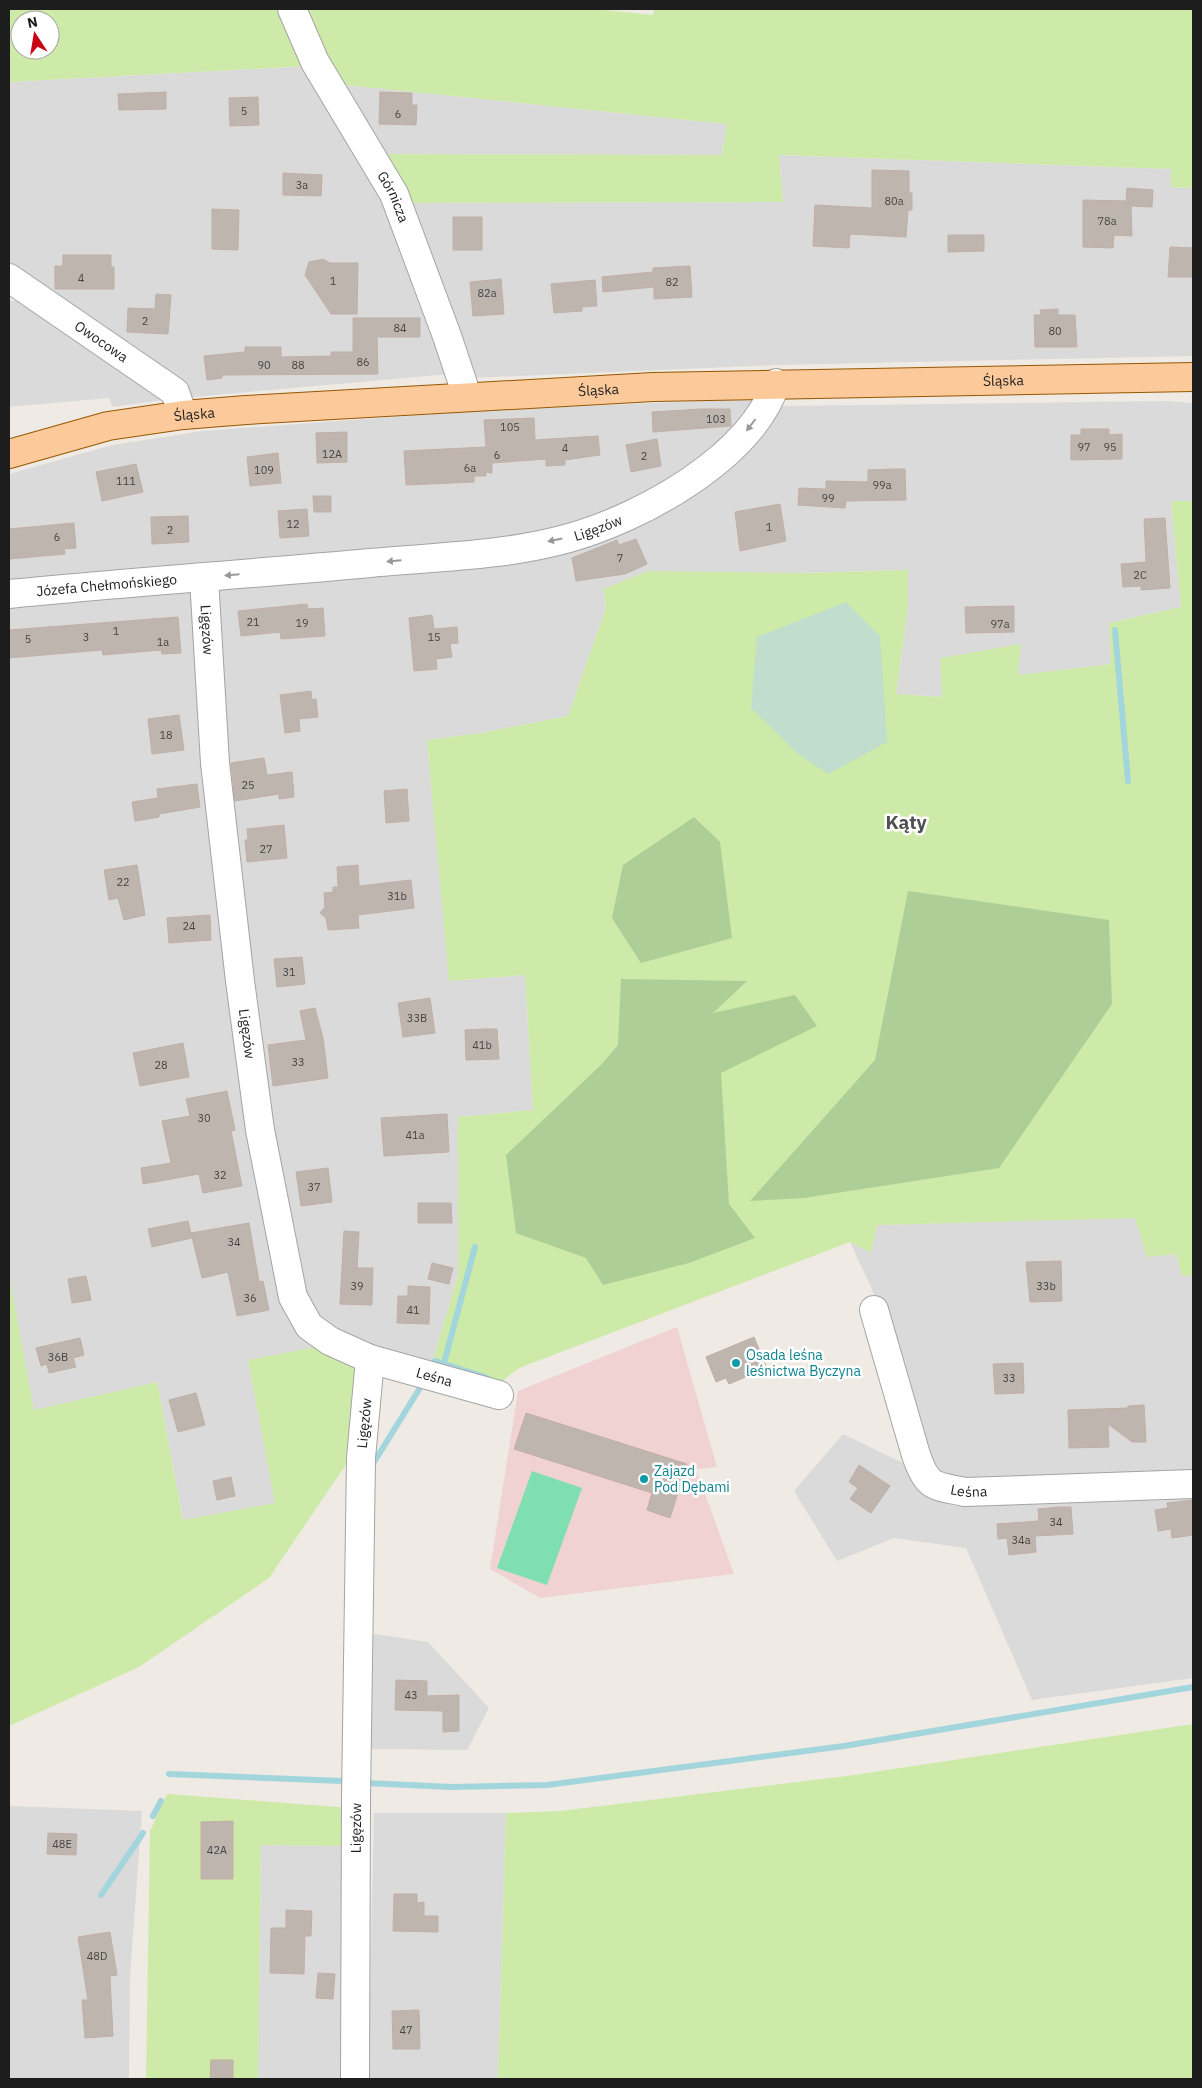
<svg xmlns="http://www.w3.org/2000/svg" width="1202" height="2088" font-family="'IBM Plex Sans',sans-serif">
	<rect width="100%" height="100%" fill="#efeae3"/>
	<path fill="#dbdada" d="M 309,66 L 388,196 L 449,374 L 193,397 L 167,375 L 9,267 L 9,82 Z
		M 335,84 L 727,124 L 722,155 L 376,154 Z
		M 779,155 L 1171,169 L 1171,187 L 1193,188 L 1193,356 L 778,365 L 470,378 L 408,203 L 783,202 Z
		M 24,300 L 170,399 L 113,407 L 109,398 L 9,407 L 9,301 Z
		M 763,398 L 679,481 L 567,530 L 498,543 L 9,580 L 9,474 L 112,445 L 203,431 L 475,411 Z
		M 1168,401 L 1193,403 L 1193,501 L 1171,502 L 1181,607 L 1110,623 L 1111,664 L 1018,675 L 1020,645 L 941,658 L 943,697 L 896,694 L 908,609 L 907,570 L 800,573 L 603,589 L 606,608 L 568,716 L 481,733 L 427,740 L 450,981 L 525,975 L 533,1110 L 458,1117 L 458,1275 L 431,1367 L 334,1334 L 302,1297 L 271,1134 L 228,810 L 212,586 L 493,562 L 741,454 L 781,406 Z
		M 196,588 L 255,1138 L 321,1346 L 248,1361 L 276,1504 L 183,1520 L 157,1382 L 34,1410 L 11,1297 L 9,1275 L 9,603 Z
		M 1136,1217 L 1147,1256 L 1176,1254 L 1182,1276 L 1193,1275 L 1193,1478 L 966,1486 L 934,1469 L 871,1287 L 850,1242 L 871,1252 L 877,1225 Z
		M 843,1434 L 911,1467 L 921,1490 L 1193,1492 L 1193,1678 L 1032,1700 L 966,1548 L 894,1538 L 837,1561 L 794,1491 Z
		M 369,1633 L 428,1642 L 489,1708 L 467,1750 L 370,1749 Z
		M 9,1806 L 142,1811 L 130,1977 L 129,2079 L 9,2079 Z
		M 374,1813 L 506,1813 L 498,2079 L 368,2079 Z
		M 261,1845 L 351,1846 L 347,2079 L 258,2079 Z"/>
	<path fill="#f0d2d3" d="M 677,1327 L 717,1467 L 696,1469 L 734,1574 L 540,1598 L 490,1569 L 518,1391 Z"/>
	<path fill="#ceeaa8" fill-rule="evenodd" d="M 9,9 L 280,9 L 309,66 L 9,82 ZM 20,20 L 50,20 L 50,50 L 20,50 Z
		M 298,9 L 596,9 L 653,15 L 654,9 L 1193,9 L 1193,188 L 1171,187 L 1171,169 L 779,155 L 783,202 L 408,203 L 376,154 L 722,155 L 727,124 L 335,84 Z
		M 1171,501 L 1193,501 L 1193,1275 L 1182,1276 L 1176,1254 L 1147,1257 L 1135,1218 L 877,1225 L 871,1253 L 850,1242 L 519,1368 L 496,1386 L 431,1367 L 458,1275 L 458,1117 L 533,1110 L 525,975 L 449,981 L 427,740 L 481,733 L 568,716 L 606,608 L 603,589 L 648,571 L 800,573 L 908,570 L 908,609 L 896,694 L 942,697 L 940,658 L 1021,644 L 1018,675 L 1111,664 L 1109,623 L 1181,607 Z
		M 9,1275 L 34,1410 L 157,1382 L 183,1520 L 275,1503 L 248,1360 L 321,1346 L 361,1366 L 345,1466 L 269,1578 L 139,1667 L 9,1726 Z
		M 1193,1724 L 1193,2079 L 498,2079 L 506,1813 L 560,1811 L 847,1776 Z
		M 167,1794 L 351,1808 L 351,1846 L 261,1845 L 258,2079 L 146,2079 L 150,1831 Z"/>
	<path fill="#adce97" d="M 694,817 L 720,842 L 732,938 L 641,963 L 612,918 L 623,865 Z
		M 908,891 L 1109,920 L 1112,1004 L 999,1168 L 804,1198 L 750,1201 L 875,1060 Z
		M 621,979 L 747,981 L 713,1013 L 795,995 L 817,1026 L 721,1073 L 729,1204 L 755,1238 L 689,1263 L 603,1285 L 586,1258 L 516,1233 L 506,1155 L 601,1065 L 618,1045 Z"/>
	<path fill="#c0ddcd" d="M 846,602 L 880,636 L 887,742 L 828,774 L 797,753 L 751,708 L 757,637 Z"/>
	<path fill="#80dfb1" d="M 532,1471 L 582,1488 L 547,1585 L 497,1568 Z"/>
	<g fill="none" stroke-linecap="round" stroke-linejoin="round">
		<path stroke="#a3d5dd" stroke-width="6" d="M 1115,630 L 1128,781
			M 435,1361 L 488,1378
			M 444,1363 L 475,1247
			M 371,1467 L 423,1383
			M 169,1774 L 343,1781
			M 366,1783 L 451,1787 L 547,1785 L 844,1746 L 1193,1687
			M 153,1816 L 161,1801
			M 101,1895 L 143,1833"/>
	</g>
	<path fill="#bfb5af" stroke="#c0afa5" d="M 166,92 L 166,109 L 119,110 L 118,94 Z
		M 380,92 L 412,93 L 412,105 L 417,105 L 416,125 L 379,124 Z
		M 258,97 L 259,125 L 230,126 L 229,98 Z
		M 872,170 L 909,171 L 909,193 L 912,193 L 912,210 L 908,210 L 906,237 L 850,234 L 849,248 L 813,246 L 815,205 L 872,208 Z
		M 283,173 L 322,175 L 321,196 L 283,195 Z
		M 1127,188 L 1153,190 L 1152,207 L 1131,206 L 1132,236 L 1114,235 L 1113,248 L 1083,247 L 1083,200 L 1126,201 Z
		M 212,209 L 239,210 L 238,250 L 212,249 Z
		M 453,217 L 482,217 L 482,250 L 453,250 Z
		M 948,235 L 984,235 L 984,251 L 948,252 Z
		M 1170,247 L 1193,248 L 1193,277 L 1168,277 Z
		M 63,255 L 111,255 L 111,267 L 114,267 L 114,289 L 55,289 L 55,266 L 63,266 Z
		M 323,259 L 330,263 L 358,263 L 357,314 L 331,314 L 305,275 L 309,262 Z
		M 690,266 L 692,297 L 654,299 L 654,287 L 603,292 L 602,277 L 653,272 L 653,268 Z
		M 501,279 L 504,314 L 473,316 L 470,282 Z
		M 595,280 L 597,306 L 582,307 L 582,311 L 554,313 L 551,284 Z
		M 156,294 L 171,295 L 168,334 L 127,332 L 128,308 L 155,309 Z
		M 1058,309 L 1058,315 L 1075,315 L 1077,347 L 1035,347 L 1034,315 L 1041,315 L 1040,310 Z
		M 353,318 L 420,318 L 420,337 L 377,337 L 378,374 L 222,375 L 222,378 L 207,380 L 204,356 L 245,352 L 245,347 L 281,347 L 281,357 L 331,356 L 331,352 L 353,352 Z
		M 701,409 L 730,409 L 731,426 L 653,432 L 652,412 Z
		M 534,418 L 535,440 L 598,436 L 600,455 L 565,460 L 565,465 L 546,466 L 546,459 L 492,463 L 492,473 L 486,472 L 486,476 L 474,476 L 474,482 L 406,485 L 404,451 L 486,447 L 484,420 Z
		M 1081,429 L 1109,429 L 1109,435 L 1122,434 L 1122,459 L 1071,460 L 1071,435 L 1081,435 Z
		M 347,432 L 347,462 L 317,463 L 316,433 Z
		M 657,439 L 661,466 L 631,472 L 626,445 Z
		M 278,453 L 281,483 L 250,486 L 247,457 Z
		M 136,464 L 143,492 L 102,501 L 96,472 Z
		M 894,469 L 905,469 L 906,500 L 846,501 L 845,508 L 798,505 L 799,488 L 826,489 L 826,481 L 868,482 L 868,470 Z
		M 313,496 L 331,496 L 331,512 L 314,512 Z
		M 780,504 L 786,541 L 740,551 L 735,512 Z
		M 307,509 L 309,536 L 280,538 L 278,511 Z
		M 188,516 L 189,542 L 152,544 L 151,517 Z
		M 1165,518 L 1170,588 L 1141,590 L 1141,586 L 1123,587 L 1121,564 L 1146,562 L 1144,519 Z
		M 74,523 L 76,548 L 64,549 L 65,554 L 9,559 L 9,529 Z
		M 636,539 L 647,564 L 625,574 L 576,581 L 572,558 L 617,540 L 619,545 Z
		M 307,604 L 308,609 L 323,608 L 325,636 L 281,639 L 280,632 L 241,636 L 238,611 Z
		M 1014,606 L 1014,632 L 966,633 L 965,607 Z
		M 432,615 L 434,629 L 457,627 L 458,643 L 450,644 L 452,657 L 436,659 L 437,669 L 414,671 L 409,618 Z
		M 178,617 L 181,653 L 162,654 L 161,650 L 103,655 L 102,650 L 9,658 L 9,630 Z
		M 311,691 L 312,700 L 316,699 L 318,717 L 299,719 L 300,731 L 285,733 L 280,695 Z
		M 179,715 L 184,750 L 152,754 L 148,719 Z
		M 264,758 L 267,775 L 292,772 L 294,797 L 279,799 L 279,794 L 235,801 L 231,763 Z
		M 197,784 L 200,807 L 159,814 L 159,817 L 135,821 L 132,802 L 158,798 L 157,789 Z
		M 407,789 L 409,821 L 386,823 L 384,791 Z
		M 284,825 L 287,858 L 247,862 L 245,840 L 248,840 L 247,829 Z
		M 137,865 L 145,915 L 124,920 L 118,898 L 109,900 L 104,870 Z
		M 358,865 L 359,886 L 411,880 L 414,908 L 358,915 L 359,928 L 328,930 L 326,918 L 320,913 L 325,907 L 324,893 L 333,892 L 333,887 L 338,887 L 337,867 Z
		M 210,915 L 211,940 L 169,943 L 167,918 Z
		M 302,957 L 305,984 L 277,987 L 274,959 Z
		M 430,998 L 435,1033 L 403,1037 L 398,1003 Z
		M 315,1008 L 323,1038 L 328,1078 L 273,1086 L 268,1045 L 306,1040 L 300,1011 Z
		M 484,1029 L 497,1029 L 499,1059 L 466,1060 L 465,1030 Z
		M 183,1043 L 189,1077 L 140,1086 L 133,1053 Z
		M 227,1091 L 235,1130 L 231,1131 L 242,1186 L 203,1193 L 199,1174 L 143,1184 L 141,1168 L 171,1163 L 162,1121 L 190,1116 L 186,1099 Z
		M 447,1114 L 449,1152 L 384,1156 L 381,1118 Z
		M 328,1168 L 332,1202 L 301,1206 L 296,1172 Z
		M 418,1203 L 451,1203 L 452,1223 L 418,1223 Z
		M 188,1221 L 192,1238 L 152,1247 L 148,1229 Z
		M 249,1223 L 259,1282 L 263,1281 L 269,1310 L 237,1316 L 228,1272 L 202,1278 L 191,1233 Z
		M 344,1231 L 359,1232 L 357,1268 L 373,1268 L 372,1305 L 340,1304 Z
		M 1061,1261 L 1062,1301 L 1030,1302 L 1026,1262 Z
		M 432,1263 L 453,1268 L 449,1284 L 428,1279 Z
		M 86,1276 L 91,1300 L 72,1303 L 68,1279 Z
		M 408,1286 L 430,1287 L 429,1324 L 397,1323 L 398,1296 L 408,1296 Z
		M 754,1337 L 767,1368 L 729,1384 L 726,1378 L 716,1382 L 706,1357 Z
		M 80,1338 L 84,1355 L 73,1358 L 76,1367 L 49,1373 L 47,1364 L 41,1366 L 36,1348 Z
		M 1023,1363 L 1024,1393 L 995,1394 L 993,1364 Z
		M 196,1393 L 205,1425 L 178,1432 L 169,1400 Z
		M 1144,1405 L 1146,1442 L 1132,1442 L 1108,1424 L 1109,1447 L 1069,1448 L 1068,1410 L 1128,1408 L 1128,1406 Z
		M 526,1413 L 687,1464 L 670,1518 L 647,1510 L 652,1493 L 514,1449 Z
		M 859,1465 L 890,1486 L 871,1513 L 850,1499 L 858,1488 L 849,1482 Z
		M 231,1477 L 235,1496 L 217,1500 L 213,1481 Z
		M 1193,1500 L 1193,1535 L 1172,1538 L 1171,1529 L 1158,1531 L 1155,1510 L 1168,1508 L 1167,1503 Z
		M 1059,1507 L 1071,1507 L 1073,1534 L 1035,1536 L 1036,1552 L 1009,1555 L 1007,1538 L 998,1539 L 997,1524 L 1039,1521 L 1038,1509 Z
		M 396,1680 L 427,1681 L 427,1696 L 459,1695 L 459,1731 L 443,1732 L 443,1711 L 395,1710 Z
		M 233,1821 L 233,1879 L 201,1879 L 201,1822 Z
		M 48,1833 L 77,1834 L 76,1855 L 47,1854 Z
		M 394,1894 L 417,1894 L 417,1903 L 424,1902 L 424,1916 L 438,1916 L 438,1932 L 393,1931 Z
		M 286,1910 L 312,1911 L 311,1936 L 305,1936 L 304,1974 L 270,1973 L 271,1928 L 286,1928 Z
		M 110,1932 L 117,1975 L 110,1976 L 113,2036 L 85,2038 L 82,2000 L 88,2000 L 78,1937 Z
		M 318,1973 L 335,1974 L 333,1999 L 316,1998 Z
		M 419,2010 L 420,2049 L 393,2049 L 392,2011 Z
		M 211,2060 L 233,2060 L 233,2079 L 210,2079 Z"/>
	<g fill="none" stroke-linecap="round" stroke-linejoin="round">
		<g stroke="#a4a4a4" stroke-width="30">
			<g id="minor">
				<path id="s1" d="M 292,9 L 315,62 L 394,194 L 447,336 L 467,396"/>
				<path id="s2" d="M 9,278 L 175,392 L 183,415"/>
				<path id="s3" d="M 204,578 L 215,763 L 240,981 L 260,1130 L 293,1297 L 309,1326 L 330,1341 L 370,1359 L 499,1395"/>
				<path id="s4" d="M 9,594 C 129,582 250,574 370,563 C 436,557 505,556 569,538 C 641,518 751,458 776,383"/>
				<path id="s5" d="M 874,1310 L 916,1455 C 928,1489 933,1485 965,1492 L 1193,1484"/>
				<path id="s6" d="M 355,2079 L 356,1799 L 361,1458 L 370,1359"/>
			</g>
		</g>
		<g stroke="#975700" stroke-width="30">
			<g id="major">
				<path id="s7" d="M 9,454 L 108,426 L 183,415 L 246,410 L 653,387 L 1193,377"/>
			</g>
		</g>
		<use href="#minor" stroke="#fff" stroke-width="28"/>
		<use href="#major" stroke="#fcc99a" stroke-width="28"/>
	</g>
	<defs><path id="oneway-solid" d="M-6-.8H1V-3.2L6.5 0L1 3.2V.8H-6Z" transform="scale(1.25)"/></defs>
	<g fill="#999">
		<use href="#oneway-solid" transform="translate(751 425) rotate(127)"/>
		<use href="#oneway-solid" transform="translate(555 540) rotate(169)"/>
		<use href="#oneway-solid" transform="translate(394 561) rotate(175)"/>
		<use href="#oneway-solid" transform="translate(232 575) rotate(175)"/>
	</g>
	<g fill="#0f9aa8" stroke="#fff" stroke-width="2">
		<circle cx="736" cy="1363" r="5"/>
		<circle cx="644" cy="1479" r="5"/>
	</g>
	<g text-anchor="middle" stroke-width="5" stroke-linejoin="round" paint-order="stroke">
		<g font-size="11" fill="#464342">
			<text x="244" y="115">5</text>
			<text x="398" y="118">6</text>
			<text x="302" y="189">3a</text>
			<text x="894" y="205">80a</text>
			<text x="1107" y="225">78a</text>
			<text x="81" y="282">4</text>
			<text x="333" y="285">1</text>
			<text x="672" y="286">82</text>
			<text x="487" y="297">82a</text>
			<text x="145" y="325">2</text>
			<text x="400" y="332">84</text>
			<text x="1055" y="335">80</text>
			<text x="363" y="366">86</text>
			<text x="264" y="369">90</text>
			<text x="298" y="369">88</text>
			<text x="716" y="423">103</text>
			<text x="510" y="431">105</text>
			<text x="1084" y="451">97</text>
			<text x="1110" y="451">95</text>
			<text x="565" y="452">4</text>
			<text x="332" y="458">12A</text>
			<text x="497" y="459">6</text>
			<text x="644" y="460">2</text>
			<text x="470" y="472">6a</text>
			<text x="264" y="474">109</text>
			<text x="126" y="485">111</text>
			<text x="882" y="489">99a</text>
			<text x="828" y="502">99</text>
			<text x="293" y="528">12</text>
			<text x="769" y="531">1</text>
			<text x="170" y="534">2</text>
			<text x="57" y="541">6</text>
			<text x="620" y="562">7</text>
			<text x="1140" y="579">2C</text>
			<text x="253" y="626">21</text>
			<text x="302" y="627">19</text>
			<text x="1000" y="628">97a</text>
			<text x="116" y="635">1</text>
			<text x="86" y="641">3</text>
			<text x="434" y="641">15</text>
			<text x="28" y="643">5</text>
			<text x="163" y="646">1a</text>
			<text x="166" y="739">18</text>
			<text x="248" y="789">25</text>
			<text x="266" y="853">27</text>
			<text x="123" y="886">22</text>
			<text x="397" y="900">31b</text>
			<text x="189" y="930">24</text>
			<text x="289" y="976">31</text>
			<text x="417" y="1022">33B</text>
			<text x="482" y="1049">41b</text>
			<text x="298" y="1066">33</text>
			<text x="161" y="1069">28</text>
			<text x="204" y="1122">30</text>
			<text x="415" y="1139">41a</text>
			<text x="220" y="1179">32</text>
			<text x="314" y="1191">37</text>
			<text x="234" y="1246">34</text>
			<text x="357" y="1290">39</text>
			<text x="1046" y="1290">33b</text>
			<text x="250" y="1302">36</text>
			<text x="413" y="1314">41</text>
			<text x="58" y="1361">36B</text>
			<text x="1009" y="1382">33</text>
			<text x="1056" y="1526">34</text>
			<text x="1021" y="1544">34a</text>
			<text x="411" y="1699">43</text>
			<text x="62" y="1848">48E</text>
			<text x="217" y="1854">42A</text>
			<text x="97" y="1960">48D</text>
			<text x="406" y="2034">47</text>
		</g>
		<g font-size="14" fill="#1d1d1d" stroke="#fff">
			<text dy="5" stroke="none"><textPath href="#s1" startOffset="214">Górnicza</textPath></text>
			<text dy="5" stroke="none"><textPath href="#s2" startOffset="112">Owocowa</textPath></text>
			<text dy="5" stroke="none"><textPath href="#s7" startOffset="1000">Śląska</textPath></text>
			<text dy="5" stroke="none"><textPath href="#s7" startOffset="595">Śląska</textPath></text>
			<text dy="5" stroke="none"><textPath href="#s7" startOffset="190">Śląska</textPath></text>
			<text dy="5" stroke="none"><textPath href="#s4" startOffset="594">Ligęzów</textPath></text>
			<text dy="5" stroke="none"><textPath href="#s4" startOffset="98">Józefa Chełmońskiego</textPath></text>
			<text dy="5" stroke="none"><textPath href="#s3" startOffset="52">Ligęzów</textPath></text>
			<text dy="5" stroke="none"><textPath href="#s3" startOffset="458">Ligęzów</textPath></text>
			<text dy="5" stroke="none"><textPath href="#s3" startOffset="895">Leśna</textPath></text>
			<text dy="5" stroke="none"><textPath href="#s6" startOffset="656">Ligęzów</textPath></text>
			<text dy="5" stroke="none"><textPath href="#s5" startOffset="222">Leśna</textPath></text>
			<text dy="5" stroke="none"><textPath href="#s6" startOffset="251">Ligęzów</textPath></text>
		</g>
		<g font-size="14" fill="#0d838f" stroke="#fff" text-anchor="start">
			<text x="746" y="1360">Osada leśna<tspan x="746" dy="16">leśnictwa Byczyna</tspan></text>
			<text x="654" y="1476">Zajazd<tspan x="654" dy="16">Pod Dębami</tspan></text>
		</g>
		<g font-size="19" font-weight="bold" fill="#505050" stroke="#fff">
			<text x="906" y="829">Kąty</text>
		</g>
	</g>
	<rect width="1202" height="2088" fill="none" stroke="#1d1d1d" stroke-width="20"/>
	<g transform="translate(35 35) rotate(348)"><circle r="24" fill="#ffffff" stroke="#a5a5a5"/>
	<path d="M0-4L9 19L0 12L-9 19Z" fill="#cb0013"/>
	<text y="-8" font-size="14" font-weight="bold" text-anchor="middle" fill="#1d1d1d">N</text>
	</g>
</svg>
